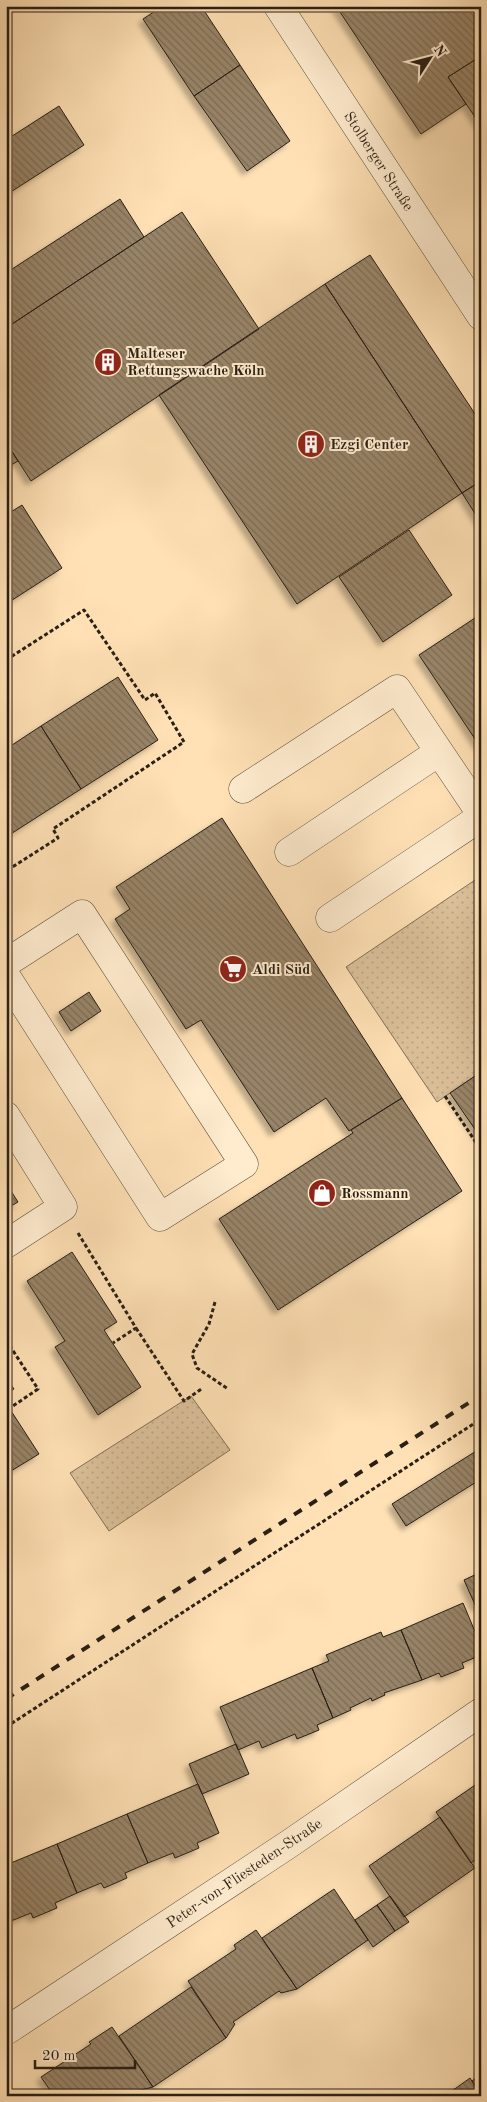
<svg xmlns="http://www.w3.org/2000/svg" width="487" height="2102" font-family="'Old Standard TT',serif">
	<defs>
		<pattern id="grass-dots" width="8" height="8" patternUnits="userSpaceOnUse" patternTransform="scale(1.25)"><rect width="8" height="8" fill="#dbc09a"/><path d="M2 2h.1M6 6h.1" fill="none" stroke="#bca584" stroke-width="1.8" stroke-linecap="round"/></pattern>
		<pattern id="building-back-hatch" width="6" height="6" patternUnits="userSpaceOnUse" patternTransform="scale(1.25)"><rect width="6" height="6" fill="#988468"/><path d="M-1 5l2 2M0 0l6 6M5-1l2 2" fill="none" stroke="#7c6b54"/></pattern>
		<filter id="shadow"><feDropShadow dx="-4.5" dy="4.5" stdDeviation="2.5" flood-color="#0004"/></filter>
	</defs>
	<rect width="100%" height="100%" fill="#ffe1b5"/>
	<filter id="stains"><feTurbulence type="fractalNoise" baseFrequency=".004" numOctaves="4"/><feColorMatrix values="0 0 0 0 .2 0 0 0 0 .09 0 0 0 0 .02 0 0 0 .5 -.17"/></filter>
	<radialGradient id="worn" r=".72"><stop offset=".6" stop-color="#630" stop-opacity="0"/><stop offset="1" stop-color="#630" stop-opacity=".3"/></radialGradient>
	<path fill="url(#grass-dots)" stroke="#827057" d="M 481,876 L 481,1072 L 437,1102 L 346,967 Z
		M 191,1396 L 230,1450 L 109,1531 L 70,1473 Z"/>
	<path fill="url(#building-back-hatch)" stroke="#291f14" filter="url(#shadow)" d="M 163,6 L 201,6 L 240,65 L 194,96 L 143,19 Z
		M 336,6 L 481,6 L 481,56 L 448,77 L 466,104 L 421,134 Z
		M 481,56 L 481,126 L 448,77 Z
		M 240,65 L 290,141 L 247,171 L 194,96 Z
		M 59,106 L 84,145 L 6,195 L 6,140 Z
		M 120,199 L 144,237 L 6,328 L 6,273 Z
		M 182,212 L 259,329 L 31,481 L 6,442 L 6,328 Z
		M 370,255 L 481,423 L 481,481 L 462,493 L 325,284 Z
		M 325,284 L 462,493 L 297,604 L 159,395 Z
		M 6,442 L 18,461 L 6,468 Z
		M 481,481 L 481,523 L 462,493 Z
		M 22,505 L 62,568 L 6,604 L 6,515 Z
		M 409,530 L 452,595 L 383,642 L 339,577 Z
		M 481,614 L 481,748 L 419,655 Z
		M 118,677 L 158,740 L 81,789 L 41,726 Z
		M 41,726 L 81,789 L 6,837 L 6,749 Z
		M 222,818 L 402,1098 L 349,1131 L 326,1098 L 274,1132 L 201,1020 L 186,1029 L 115,919 L 130,909 L 116,887 Z
		M 89,992 L 101,1011 L 71,1031 L 59,1012 Z
		M 481,1072 L 481,1138 L 450,1093 Z
		M 402,1098 L 462,1191 L 278,1310 L 219,1219 L 353,1133 L 351,1130 Z
		M 6,1183 L 18,1202 L 6,1209 Z
		M 72,1252 L 117,1322 L 104,1330 L 141,1387 L 98,1415 L 55,1347 L 65,1341 L 27,1281 Z
		M 6,1377 L 14,1389 L 6,1394 Z
		M 6,1403 L 39,1454 L 6,1474 Z
		M 481,1448 L 481,1479 L 406,1526 L 392,1504 Z
		M 481,1572 L 481,1605 L 476,1607 L 464,1580 Z
		M 463,1603 L 481,1646 L 481,1655 L 462,1663 L 464,1668 L 441,1677 L 439,1673 L 422,1680 L 401,1630 Z
		M 401,1630 L 422,1680 L 384,1693 L 385,1695 L 372,1701 L 371,1698 L 350,1708 L 351,1710 L 333,1718 L 312,1668 L 329,1661 L 326,1655 L 381,1632 L 383,1637 Z
		M 312,1668 L 333,1718 L 317,1725 L 319,1730 L 297,1739 L 295,1734 L 262,1748 L 259,1741 L 238,1750 L 220,1707 Z
		M 236,1744 L 249,1774 L 202,1794 L 189,1764 Z
		M 481,1781 L 481,1856 L 471,1863 L 436,1812 Z
		M 198,1784 L 219,1833 L 197,1843 L 199,1848 L 175,1858 L 173,1853 L 148,1863 L 127,1814 Z
		M 127,1814 L 148,1863 L 125,1873 L 127,1878 L 104,1888 L 101,1883 L 77,1893 L 57,1844 Z
		M 440,1817 L 475,1868 L 404,1917 L 369,1866 Z
		M 57,1844 L 77,1893 L 55,1903 L 57,1908 L 33,1918 L 31,1913 L 6,1923 L 6,1865 Z
		M 334,1889 L 368,1940 L 297,1989 L 262,1938 Z
		M 390,1896 L 409,1922 L 395,1931 L 377,1905 Z
		M 377,1905 L 395,1931 L 373,1947 L 355,1920 Z
		M 256,1930 L 297,1989 L 281,1993 L 279,1991 L 233,2022 L 235,2024 L 226,2038 L 188,1981 L 236,1949 L 234,1945 Z
		M 191,1987 L 226,2038 L 153,2087 L 119,2036 Z
		M 112,2027 L 153,2087 L 137,2091 L 136,2090 L 127,2096 L 54,2096 L 41,2077 L 91,2044 L 89,2042 Z
		M 481,2074 L 481,2094 L 472,2081 Z
		M 470,2078 L 481,2096 L 445,2096 Z"/>
	<g fill="none" stroke-linecap="round" stroke-linejoin="round">
		<g stroke="#5e503c" stroke-width="29">
			<path id="minor" d="M 278,6 L 481,316
				M 243,789 L 397,689 L 481,814
				M 289,852 L 439,752
				M 330,918 L 481,817
				M 6,963 L 82,914 L 244,1164 L 160,1217 L 6,976
				M 6,1116 L 63,1207 L 6,1244
				M 6,2031 L 289,1844 L 481,1712"/>
		</g>
		<path stroke="#291f14" stroke-width="3" stroke-dasharray="4 2.5" stroke-linecap="butt" d="M 6,660 L 84,610 L 145,700 L 155,693 L 184,742 L 53,829 L 58,838 L 6,871
			M 445,1096 L 481,1150
			M 78,1233 L 136,1328 L 113,1343
			M 215,1302 L 209,1324 L 192,1354 L 197,1368 L 228,1389
			M 136,1328 L 184,1401 L 203,1388
			M 6,1340 L 38,1389 L 10,1408
			M 6,1727 L 481,1419"/>
		<use href="#minor" stroke="#ffeccf" stroke-width="28"/>
		<path stroke="#291f14" stroke-width="4" stroke-dasharray="9 9" stroke-linecap="butt" d="M 6,1699 L 481,1395"/>
	</g>
	<defs>
		<g id="building-disc" transform="scale(1.4375)"><circle r="9.5" fill="#8f2418" stroke="#ffeccf"/><path d="M-4-6H4V6H1V3H-1V6H-4ZM-2.5-4.3h1.7v1.8h-1.7ZM.8-4.3h1.7v1.8H.8ZM-2.5-1h1.7V.8h-1.7ZM.8-1h1.7V.8H.8Z" fill="#fff"/></g>
		<g id="supermarket-disc" transform="scale(1.4375)"><circle r="9.5" fill="#8f2418" stroke="#ffeccf"/><path d="M-6-5.5h2.5l.6 2H6L4.5 2H-2.5L-4.4-4H-6ZM-1.5 3.2a1.3 1.3 0 1 0 .1 0ZM3 3.2a1.3 1.3 0 1 0 .1 0Z" fill="#fff"/></g>
		<g id="shop-disc" transform="scale(1.4375)"><circle r="9.5" fill="#8f2418" stroke="#ffeccf"/><path d="M-5-2.5h2.3a2.7 3.5 0 0 1 5.4 0H5L5.5 6h-11ZM-1.5-2.5h3a1.5 2.3 0 0 0-3 0Z" fill="#fff"/></g>
	</defs>
	<g fill-rule="evenodd">
		<use href="#building-disc" x="108" y="362"/>
		<use href="#building-disc" x="311" y="444"/>
		<use href="#supermarket-disc" x="233" y="969"/>
		<use href="#shop-disc" x="322" y="1193"/>
	</g>
	<g text-anchor="middle" stroke-width="4" stroke-linejoin="round" paint-order="stroke">
		<g font-size="15" fill="#291f14" stroke="#ffeccf">
			<text transform="translate(379 161) rotate(57)" y="5">Stolberger Straße</text>
			<text transform="translate(244 1873) rotate(-34)" y="5">Peter-von-Fliesteden-Straße</text>
		</g>
		<g font-size="15" font-weight="bold" fill="#291f14" stroke="#ffeccf" text-anchor="start">
			<text x="127" y="358">Malteser<tspan x="127" dy="17">Rettungswache Köln</tspan></text>
			<text x="330" y="449">Ezgi Center</text>
			<text x="252" y="974">Aldi Süd</text>
			<text x="341" y="1198">Rossmann</text>
		</g>
	</g>
	<rect width="487" height="2102" fill="none" stroke="#ffe1b5" stroke-width="25"/>
	<rect x="8" y="8" width="472" height="2087" fill="none" stroke="#291f14" stroke-width="2.5"/>
	<rect x="12" y="12" width="462" height="2077" fill="none" stroke="#291f14"/>
	<g transform="translate(430 58) rotate(54)" stroke="#ffeccf" stroke-width="4" paint-order="stroke">
	<path d="M0-4L9 19L0 12L-9 19Z" fill="#291f14"/>
	<text y="-8" font-size="14" font-weight="bold" text-anchor="middle" fill="#291f14">N</text>
	</g>
	<path d="M35 2060v8h100v-8" fill="none" stroke="#291f14" stroke-width="2.5"/>
	<text x="42" y="2060" font-size="15" fill="#291f14" stroke="#ffeccf" stroke-width="4" paint-order="stroke">20 m</text>
	<rect width="100%" height="100%" filter="url(#stains)"/>
	<rect width="100%" height="100%" fill="url(#worn)"/>
</svg>
